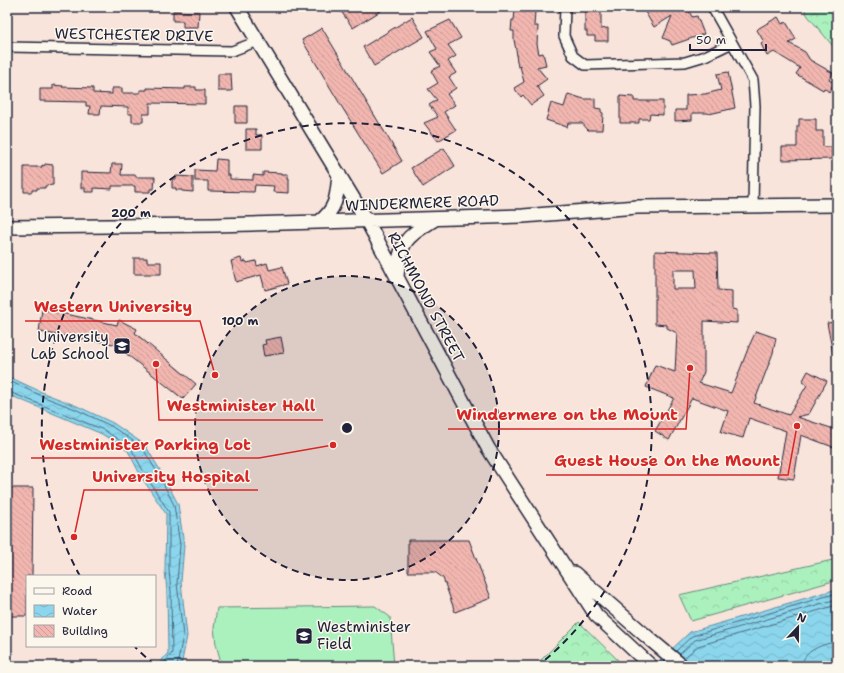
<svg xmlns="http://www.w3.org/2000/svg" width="844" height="673" font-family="'Shantell Sans',sans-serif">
	<defs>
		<pattern id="forest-crowns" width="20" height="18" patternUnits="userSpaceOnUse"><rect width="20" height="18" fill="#abf1bd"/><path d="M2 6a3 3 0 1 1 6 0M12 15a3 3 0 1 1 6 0" fill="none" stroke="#93cea3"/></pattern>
		<pattern id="water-waves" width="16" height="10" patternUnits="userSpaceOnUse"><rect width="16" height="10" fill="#8bd6ec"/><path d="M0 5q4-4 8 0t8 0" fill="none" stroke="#78b7cb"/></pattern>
		<pattern id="building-back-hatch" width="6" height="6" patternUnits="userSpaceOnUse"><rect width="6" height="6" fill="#f1b6af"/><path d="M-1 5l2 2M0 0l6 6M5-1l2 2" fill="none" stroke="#ce9c97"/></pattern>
	</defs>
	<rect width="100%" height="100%" fill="#f8e4da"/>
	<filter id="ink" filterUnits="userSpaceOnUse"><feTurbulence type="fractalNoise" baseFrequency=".025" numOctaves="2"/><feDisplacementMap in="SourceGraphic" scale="8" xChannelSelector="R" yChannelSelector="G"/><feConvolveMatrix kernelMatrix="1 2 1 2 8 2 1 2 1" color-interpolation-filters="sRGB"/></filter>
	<g filter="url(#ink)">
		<path fill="#abf1bd" stroke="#668a7c" d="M 375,606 L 390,617 L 394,666 L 222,666 L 216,644 L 214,628 L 217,608 Z"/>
		<path fill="url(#forest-crowns)" stroke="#668a7c" d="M 803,7 L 837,7 L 837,51 L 808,16 Z
			M 837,559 L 837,580 L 691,621 L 679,595 Z
			M 579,622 L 624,666 L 535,666 Z"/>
		<path fill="url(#water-waves)" stroke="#618ea5" d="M 7,376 L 46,394 L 77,406 L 113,423 L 145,445 L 163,475 L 178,504 L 184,545 L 181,582 L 187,636 L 181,666 L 157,666 L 168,653 L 167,592 L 165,570 L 166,514 L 142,478 L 128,451 L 102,434 L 7,394 Z
			M 837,589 L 837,657 L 812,666 L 654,666 L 690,632 Z"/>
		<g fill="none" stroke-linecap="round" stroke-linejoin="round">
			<path stroke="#4c6a82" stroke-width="1" d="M 7,380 L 44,397 L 75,409 L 111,426 L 142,447 L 160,477 L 174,505 L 180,545 L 177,583 L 183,636 L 177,666
				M 7,391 L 104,430 L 131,448 L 146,476 L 169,512 L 169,570 L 171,592 L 172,653 L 162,666
				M 676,651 L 692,636 L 837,593
				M 680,654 L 695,640 L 837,599
				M 684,658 L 698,646 L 837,605
				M 802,666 C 802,651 824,643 837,642"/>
		</g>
		<path fill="url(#building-back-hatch)" stroke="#22223b" fill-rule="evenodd" d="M 338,7 L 387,7 L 353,28 Z
			M 585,7 L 601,7 L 601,29 L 608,28 L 608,41 L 595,41 L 595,36 L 587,36 L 587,31 L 585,31 Z
			M 642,7 L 687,7 L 692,17 L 697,16 L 704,34 L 672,45 L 670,41 L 663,38 L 672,16 L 654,27 Z
			M 515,10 L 535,11 L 534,26 L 538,26 L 537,44 L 539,54 L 543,53 L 546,65 L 537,67 L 547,79 L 537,86 L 544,96 L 531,105 L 523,95 L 521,97 L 514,88 L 524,82 L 520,66 L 518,67 L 516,55 L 517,55 L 514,40 L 514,31 L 511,31 L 512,20 L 514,20 Z
			M 173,11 L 199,12 L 198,27 L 183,27 L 183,21 L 173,21 Z
			M 412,17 L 424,37 L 374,66 L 363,47 Z
			M 778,17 L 782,24 L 786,22 L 796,39 L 789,43 L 805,52 L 810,60 L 833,73 L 829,80 L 834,83 L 829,92 L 824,88 L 823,90 L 796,74 L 800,68 L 774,52 L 767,56 L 761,44 L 764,42 L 757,30 L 759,28 Z
			M 450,20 L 461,38 L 448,45 L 456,56 L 448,61 L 456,73 L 449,77 L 456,88 L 447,94 L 455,105 L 444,112 L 456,130 L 438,141 L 424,123 L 438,117 L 429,105 L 437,100 L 428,89 L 438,83 L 431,71 L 440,66 L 430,52 L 437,49 L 427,31 Z
			M 322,28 L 402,161 L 383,173 L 340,104 L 302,40 Z
			M 728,72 L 735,108 L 709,114 L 708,113 L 692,113 L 692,120 L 675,121 L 675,110 L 686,110 L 686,95 L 705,94 L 721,90 L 717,74 Z
			M 218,74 L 231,74 L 232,91 L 218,91 Z
			M 53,85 L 63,86 L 62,87 L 93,88 L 93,93 L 112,94 L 112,88 L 122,88 L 122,93 L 140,93 L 140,90 L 147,90 L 147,88 L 185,89 L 185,87 L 196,87 L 196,90 L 205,90 L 205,104 L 150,103 L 150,114 L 143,114 L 143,122 L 132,122 L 132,114 L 128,114 L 128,107 L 101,106 L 100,114 L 89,114 L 90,106 L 86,106 L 86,102 L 40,101 L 40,89 L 53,89 Z
			M 568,94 L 584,99 L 595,99 L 595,108 L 601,109 L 601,112 L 603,113 L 602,130 L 588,130 L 582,123 L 568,123 L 567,127 L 546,120 L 551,103 L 564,107 Z
			M 620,96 L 634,97 L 634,101 L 663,101 L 663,115 L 650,114 L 649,119 L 639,119 L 639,123 L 620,123 Z
			M 235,106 L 247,106 L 247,123 L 235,123 Z
			M 799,119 L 816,119 L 816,131 L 823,131 L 823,147 L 832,147 L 832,159 L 782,160 L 782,147 L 797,147 L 797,126 L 799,126 Z
			M 246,129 L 256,129 L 256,135 L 262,135 L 262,149 L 246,149 Z
			M 444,148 L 455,166 L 423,187 L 411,168 Z
			M 216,159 L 227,160 L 227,175 L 230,175 L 230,179 L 253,180 L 253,175 L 263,176 L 263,172 L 282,173 L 282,174 L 288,174 L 288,179 L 289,179 L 289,193 L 273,192 L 274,186 L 255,185 L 254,192 L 208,191 L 208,181 L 195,181 L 195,170 L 215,171 Z
			M 45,164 L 53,165 L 53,185 L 45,186 L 45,188 L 37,188 L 37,190 L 32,190 L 32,192 L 24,192 L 24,167 L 42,167 L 42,165 L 44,166 Z
			M 112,164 L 122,164 L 121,175 L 136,175 L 136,177 L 155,177 L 154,189 L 150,189 L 150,192 L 135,192 L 135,186 L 112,186 L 112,189 L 94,188 L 94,192 L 85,192 L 85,188 L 81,188 L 81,172 L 111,173 Z
			M 176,176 L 193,177 L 193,192 L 182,191 L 182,190 L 176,190 L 176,188 L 172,188 L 172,179 L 176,179 Z
			M 655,251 L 717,253 L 718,290 L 732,291 L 732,309 L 737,310 L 737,323 L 704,321 L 704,372 L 699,383 L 731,393 L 749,346 L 756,331 L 776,338 L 773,353 L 754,403 L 789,415 L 807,385 L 802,382 L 808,371 L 827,381 L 809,414 L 797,417 L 837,430 L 837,444 L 833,447 L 801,435 L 794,479 L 778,477 L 786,431 L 749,418 L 743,438 L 721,432 L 728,411 L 692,398 L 669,440 L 655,431 L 674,398 L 646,387 L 655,365 L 675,372 L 677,333 L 667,328 L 667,325 L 655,324 ZM 673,270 L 695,270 L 696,289 L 673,289 Z
			M 134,258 L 147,258 L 147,262 L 161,262 L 161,274 L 134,274 Z
			M 241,258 L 242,262 L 246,261 L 247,263 L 256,261 L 257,266 L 267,263 L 269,270 L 282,267 L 287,284 L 265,290 L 261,275 L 236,282 L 231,261 Z
			M 42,309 L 117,325 L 119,320 L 137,329 L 135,333 L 196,384 L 183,399 L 114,344 L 39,332 Z
			M 837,322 L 837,354 L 833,354 L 827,323 Z
			M 281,337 L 284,353 L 264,356 L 262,345 L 266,344 L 265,340 Z
			M 7,488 L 33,488 L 32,576 L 27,576 L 27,616 L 7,616 Z
			M 408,540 L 469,540 L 491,598 L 455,612 L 443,578 L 435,572 L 408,572 Z"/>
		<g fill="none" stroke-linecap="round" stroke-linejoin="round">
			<g stroke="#22223b" stroke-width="12">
				<path id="minor" d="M 565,7 L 564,36 L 573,56 L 585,65 L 685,62 L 705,56 L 732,43
					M 712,7 L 753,80 L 755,106 L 753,206
					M 7,47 L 232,51 L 258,41"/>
			</g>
			<g stroke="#22223b" stroke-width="16">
				<path id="secondary" d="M 237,7 L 367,221 L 488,448 L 596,615 L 651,666
					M 319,222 C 337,209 337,195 339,174
					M 7,227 L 214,225 L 523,216 L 637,207 L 837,205
					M 397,276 C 400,240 406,238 435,219
					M 574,573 L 652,641 L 682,666"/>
			</g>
			<use href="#minor" stroke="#fbf7ec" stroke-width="9"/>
			<use href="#secondary" stroke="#fbf7ec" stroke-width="13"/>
		</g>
	</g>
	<circle cx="347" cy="428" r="152" fill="#22223b" fill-opacity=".12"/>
	<g fill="none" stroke="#22223b" stroke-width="2" stroke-dasharray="7 5">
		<circle cx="347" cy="428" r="152"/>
		<path d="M155 665A305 305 0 0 1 135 647M80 576A305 305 0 1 1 539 665"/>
	</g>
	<defs>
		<g id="school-square" transform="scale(0.9)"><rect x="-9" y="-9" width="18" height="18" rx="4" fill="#22223b" stroke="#fbf7ec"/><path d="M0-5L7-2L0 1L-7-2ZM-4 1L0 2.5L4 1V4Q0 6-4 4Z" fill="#fff"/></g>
		<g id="university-square" transform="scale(0.9)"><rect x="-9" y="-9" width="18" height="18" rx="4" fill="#22223b" stroke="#fbf7ec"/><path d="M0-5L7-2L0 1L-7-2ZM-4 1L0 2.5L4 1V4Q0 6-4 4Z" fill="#fff"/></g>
	</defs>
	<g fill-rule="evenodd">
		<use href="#school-square" x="122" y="346"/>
		<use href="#university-square" x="304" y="636"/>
	</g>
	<g text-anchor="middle" stroke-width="3" stroke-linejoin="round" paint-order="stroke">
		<g font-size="15" fill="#22223b" stroke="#fbf7ec">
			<text transform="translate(134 35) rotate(1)" y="5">WESTCHESTER DRIVE</text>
			<text transform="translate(422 203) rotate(-2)" y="5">WINDERMERE ROAD</text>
			<text transform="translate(426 297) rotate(62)" y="5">RICHMOND STREET</text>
		</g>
		<g font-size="15" fill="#22223b" stroke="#fbf7ec" text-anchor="end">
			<text x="109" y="342">University<tspan x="109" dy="17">Lab School</tspan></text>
			<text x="317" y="632" text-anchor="start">Westminister<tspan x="317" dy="17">Field</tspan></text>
		</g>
	</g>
	<circle cx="347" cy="428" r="6" fill="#22223b" stroke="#fbf7ec" stroke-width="2"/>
	<g font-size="12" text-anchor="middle" font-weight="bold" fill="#22223b" stroke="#fbf7ec" stroke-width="3" stroke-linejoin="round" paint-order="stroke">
		<text x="131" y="217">200 m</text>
		<text x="240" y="325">100 m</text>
	</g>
	<path fill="none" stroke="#d62828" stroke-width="1.5" d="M215 375L200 321H25M156 364L159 420H323M690 368L686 429H448M333 445L259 458H31M797 426L788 475H546M74 537L84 490H258"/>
	<g fill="#d62828" stroke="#fbf7ec" stroke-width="1.5">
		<circle cx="215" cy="375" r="4"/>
		<circle cx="156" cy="364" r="4"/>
		<circle cx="690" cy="368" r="4"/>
		<circle cx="333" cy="445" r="4"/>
		<circle cx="797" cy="426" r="4"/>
		<circle cx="74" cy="537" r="4"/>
	</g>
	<g font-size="16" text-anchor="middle" font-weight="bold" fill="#d62828" stroke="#fbf7ec" stroke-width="3" stroke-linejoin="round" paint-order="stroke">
		<text x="113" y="312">Western University</text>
		<text x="241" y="411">Westminister Hall</text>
		<text x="567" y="420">Windermere on the Mount</text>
		<text x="145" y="450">Westminister Parking Lot</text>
		<text x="667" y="466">Guest House On the Mount</text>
		<text x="171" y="482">University Hospital</text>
	</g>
	<rect width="844" height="673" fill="none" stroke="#fbf7ec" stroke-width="24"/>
	<rect x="12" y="12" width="820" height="649" fill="none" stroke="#22223b" stroke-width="1.5" filter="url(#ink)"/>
	<rect x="26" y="575" width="130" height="72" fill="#fbf7ec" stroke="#a4a2a5"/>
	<rect x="34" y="588" width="20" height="6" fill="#fbf7ec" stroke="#a4a2a5"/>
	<text x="62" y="595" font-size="12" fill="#22223b">Road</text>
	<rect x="34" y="605" width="20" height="12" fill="url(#water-waves)" stroke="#a4a2a5"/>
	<text x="62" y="615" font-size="12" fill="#22223b">Water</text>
	<rect x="34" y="625" width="20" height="12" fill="url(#building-back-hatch)" stroke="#a4a2a5"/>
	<text x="62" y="635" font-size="12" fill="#22223b">Building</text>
	<g transform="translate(798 627) rotate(22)" stroke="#fbf7ec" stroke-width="3" paint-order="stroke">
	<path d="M0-3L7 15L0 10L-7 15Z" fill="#22223b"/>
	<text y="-6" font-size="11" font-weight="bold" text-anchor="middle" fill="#22223b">N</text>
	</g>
	<path d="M690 44v6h76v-6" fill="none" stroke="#22223b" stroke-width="2"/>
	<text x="696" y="44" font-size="12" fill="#22223b" stroke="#fbf7ec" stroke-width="3" paint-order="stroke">50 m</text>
</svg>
